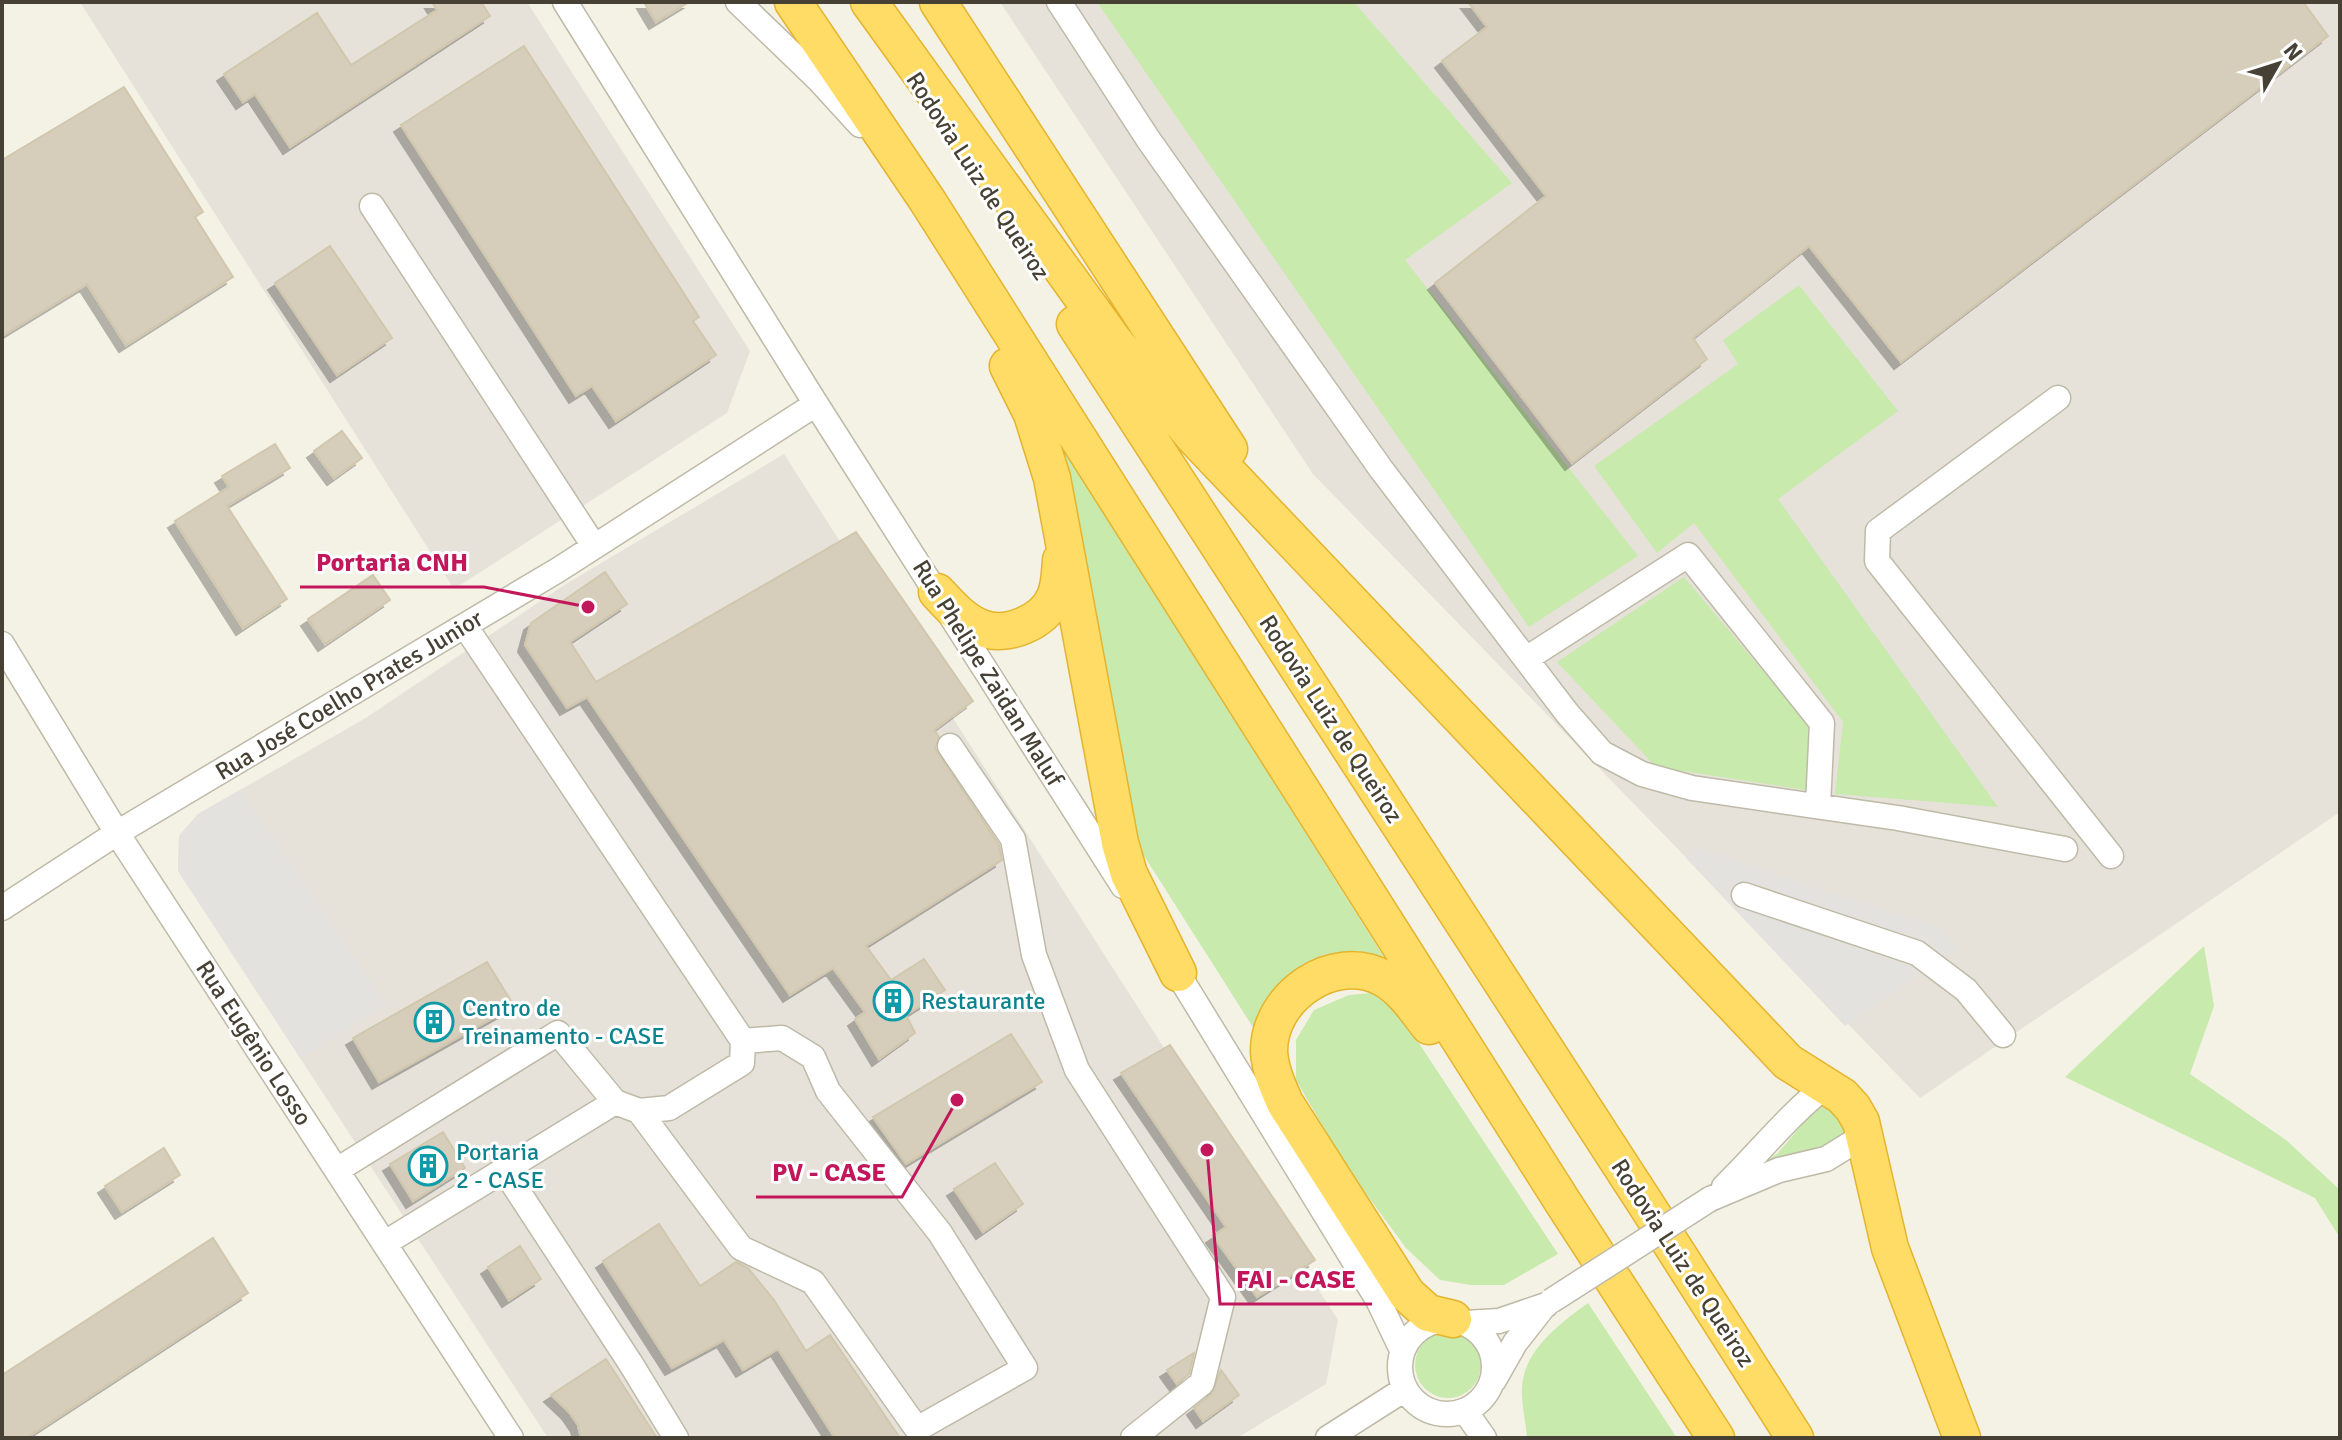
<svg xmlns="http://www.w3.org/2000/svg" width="2342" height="1440" font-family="Signika,sans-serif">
	<defs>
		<filter id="shadow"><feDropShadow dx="-7" dy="7" stdDeviation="0" flood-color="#0004"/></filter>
	</defs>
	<rect width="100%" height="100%" fill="#f4f1e5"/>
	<path fill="#e6e2da" d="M 80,2 L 527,2 L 750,351 L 727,413 L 454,589 Z
		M 1000,2 L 2340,2 L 2340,812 L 1920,1098 L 1313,474 Z
		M 784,454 L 1338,1320 L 1326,1384 L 1237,1438 L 548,1438 L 178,871 L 179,836 L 198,814 L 364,719 L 566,584 Z"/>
	<path fill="#c8eaac" d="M 1097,2 L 1354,2 L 1512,183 L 1405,260 L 1638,556 L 1529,627 Z
		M 1799,285 L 1898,411 L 1778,499 L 1998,807 L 1835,794 L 1843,722 L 1694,523 L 1657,553 L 1594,466 L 1738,364 L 1723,340 Z
		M 1058,440 L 1397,978 L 1335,965 L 1263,1043 L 1141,851 L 1132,828 Z
		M 1684,577 L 1810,727 L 1806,790 L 1656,767 L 1557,662 Z
		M 2204,946 L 2214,1006 L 2190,1074 L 2286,1140 L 2340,1190 L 2340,1238 L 2315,1198 L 2065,1077 Z
		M 1372,993 L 1399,1013 L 1558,1254 L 1504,1285 L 1471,1285 L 1440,1280 L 1406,1248 L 1347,1168 L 1296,1080 L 1296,1040 L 1314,1010 L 1349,995 Z
		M 1830,1103 L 1849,1131 C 1817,1153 1778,1162 1743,1177 L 1778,1153 L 1817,1107 Z
		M 1588,1303 L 1677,1438 L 1527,1438 C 1526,1422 1521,1404 1522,1388 C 1524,1349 1560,1324 1588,1303 Z
		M1415 1365a33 33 0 1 1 66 0a33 33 0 1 1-66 0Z"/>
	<path fill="#e4e2de" d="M 240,790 L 386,1004 L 301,1059 L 178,871 L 179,836 L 198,814 Z
		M 1697,848 L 1938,928 L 1957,948 L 1845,1026 L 1685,857 Z"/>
	<path fill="#d6ceba" stroke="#d1c7ad" stroke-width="2" filter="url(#shadow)" d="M 432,2 L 481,2 L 490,16 L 290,147 L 255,94 L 243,102 L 224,74 L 317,13 L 351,65 L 437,10 Z
		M 644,2 L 689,2 L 656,22 Z
		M 1468,2 L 2303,2 L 2328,36 L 1901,362 L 1809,246 L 1693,338 L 1707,359 L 1572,463 L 1435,283 L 1546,196 L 1442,61 L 1487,27 Z
		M 524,46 L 699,317 L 693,321 L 716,355 L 616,421 L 592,386 L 576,396 L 401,125 Z
		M 124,87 L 203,212 L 195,217 L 233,277 L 126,345 L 87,284 L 2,336 L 2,160 Z
		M 330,246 L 392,338 L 337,375 L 275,283 Z
		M 342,431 L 362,458 L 334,478 L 314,451 Z
		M 275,444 L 290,468 L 227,506 L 287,599 L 243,628 L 175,521 L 229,487 L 222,476 Z
		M 856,532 L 973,701 L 934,730 L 939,737 L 935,748 L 999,845 L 1002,860 L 866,946 L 891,980 L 924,959 L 945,990 L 906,1015 L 915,1033 L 879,1059 L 855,1019 L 865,1012 L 833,968 L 790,995 L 587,697 L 567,708 L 525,645 L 531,623 L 605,572 L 627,604 L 570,642 L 596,682 Z
		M 373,575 L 390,600 L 325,644 L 308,619 Z
		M 487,962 L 514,1006 L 379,1082 L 353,1038 Z
		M 1011,1034 L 1042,1082 L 906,1164 L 873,1117 Z
		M 1170,1045 L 1315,1260 L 1257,1297 L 1213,1236 L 1226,1227 L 1121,1073 Z
		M 443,1132 L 465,1168 L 413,1201 L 390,1164 Z
		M 164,1148 L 180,1175 L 122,1212 L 105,1186 Z
		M 995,1163 L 1023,1204 L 983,1232 L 954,1189 Z
		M 659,1224 L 700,1286 L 736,1262 L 748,1268 L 774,1300 L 806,1351 L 830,1335 L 900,1438 L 835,1438 L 778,1349 L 743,1370 L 724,1340 L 672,1368 L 603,1261 Z
		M 213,1238 L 248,1293 L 26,1438 L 2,1438 L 2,1375 Z
		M 520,1246 L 541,1279 L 509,1300 L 488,1267 Z
		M 1194,1353 L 1189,1374 L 1177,1384 L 1167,1370 Z
		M 606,1359 L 657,1438 L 581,1438 L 578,1425 L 569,1412 L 551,1395 Z
		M 1221,1370 L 1239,1395 L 1203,1421 L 1194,1408 L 1212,1394 Z"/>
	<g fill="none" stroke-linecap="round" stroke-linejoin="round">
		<g stroke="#bfbaa7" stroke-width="27">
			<path id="minor" d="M 565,2 L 816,404 L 1123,886
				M 738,2 L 818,79 L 860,125
				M 1059,2 L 1148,139 L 1381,469 L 1567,713 L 1602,753 L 1642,774 L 1692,788 L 1898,818 L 2065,849
				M 372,206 L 594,546
				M 2058,398 L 1878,531 L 1877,561 L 2111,856
				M 465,626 L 743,1041 L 742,1063 L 669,1108 L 639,1111
				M 2,644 L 117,833 L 511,1438
				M 1526,659 L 1688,555 L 1822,723 L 1818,806
				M 950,746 L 1013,839 L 1034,955 L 1077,1070 L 1223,1297 L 1202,1383 L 1133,1438
				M 1744,895 L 1917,953 L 1966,990 L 2003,1035
				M 2,908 L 117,833 L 558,570 L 816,404
				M 1170,961 L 1378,1300 L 1402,1350
				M 615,1102 L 639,1111 L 741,1248 L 813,1282 L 917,1429 L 1025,1368 L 940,1233 L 828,1091 L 813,1057 L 782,1038 L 743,1041
				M 337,1170 L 558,1033 L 615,1102 L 385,1243
				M 504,1170 L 631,1364 L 676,1438
				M 1724,1187 C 1759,1153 1788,1115 1827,1085
				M 1710,1199 L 1779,1170 L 1826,1159 L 1865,1135
				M1400 1367a47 47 0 1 1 94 0a47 47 0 1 1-94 0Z
				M 1465,1323 L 1499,1321 L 1546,1305
				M 1494,1380 L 1515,1343 L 1544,1306
				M 1465,1411 L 1484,1438
				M 1328,1438 L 1405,1389"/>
		</g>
		<g stroke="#e5b42e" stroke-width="39">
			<path id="highway" d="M 793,2 L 927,200 L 1564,1204 L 1716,1438
				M 869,2 L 1114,341 L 1193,436 L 1788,1062 L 1842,1096 L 1853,1108 L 1861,1122 L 1890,1248 L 1962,1438
				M 938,2 L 1229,449
				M 1075,324 L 1649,1209 L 1795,1438
				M 1008,366 L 1032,414 L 1052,478 L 1120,843 L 1129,874 L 1178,973
				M 937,592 C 949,605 963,621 981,628 C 1007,638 1044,622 1055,597 C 1060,585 1060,573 1061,560
				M 1429,1026 C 1415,1008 1403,989 1383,978 C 1334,952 1269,996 1269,1051 C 1270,1070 1278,1087 1285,1103 L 1407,1294 L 1428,1313 L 1453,1319"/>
		</g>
		<use href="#minor" stroke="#fff" stroke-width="24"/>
		<use href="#highway" stroke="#ffdc65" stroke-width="36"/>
		<g stroke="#bfbaa7" stroke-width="27" stroke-linecap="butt">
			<path id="minor-bridge" d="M 1551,1301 L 1710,1199"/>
		</g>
		<use href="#minor-bridge" stroke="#fff" stroke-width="24"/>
	</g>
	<defs>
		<g id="building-ring" transform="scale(2)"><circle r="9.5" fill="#fff" stroke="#0f9aa8" stroke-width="1.5"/><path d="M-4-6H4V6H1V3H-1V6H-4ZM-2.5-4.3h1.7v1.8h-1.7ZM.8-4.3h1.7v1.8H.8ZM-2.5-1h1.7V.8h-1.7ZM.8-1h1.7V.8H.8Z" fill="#0f9aa8"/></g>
	</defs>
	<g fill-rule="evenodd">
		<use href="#building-ring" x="893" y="1001"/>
		<use href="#building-ring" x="434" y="1022"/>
		<use href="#building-ring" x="428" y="1166"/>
	</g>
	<g text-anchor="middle" stroke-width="6" stroke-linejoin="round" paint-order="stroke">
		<g font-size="24" fill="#464134" stroke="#fff">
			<text transform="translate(978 176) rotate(57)" y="8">Rodovia Luiz de Queiroz</text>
			<text transform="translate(988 673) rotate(58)" y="8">Rua Phelipe Zaidan Maluf</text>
			<text transform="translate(349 695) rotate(-31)" y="8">Rua José Coelho Prates Junior</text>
			<text transform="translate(1331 719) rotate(57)" y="8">Rodovia Luiz de Queiroz</text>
			<text transform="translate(254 1043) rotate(57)" y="8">Rua Eugênio Losso</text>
			<text transform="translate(1683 1263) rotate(57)" y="8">Rodovia Luiz de Queiroz</text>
		</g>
		<g font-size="24" fill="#0d838f" stroke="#fff" text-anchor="start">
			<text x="921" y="1009">Restaurante</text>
			<text x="462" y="1016">Centro de<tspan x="462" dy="28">Treinamento - CASE</tspan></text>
			<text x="456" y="1160">Portaria<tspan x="456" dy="28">2 - CASE</tspan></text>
		</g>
	</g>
	<path fill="none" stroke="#c2185b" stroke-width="3" d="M588 607L484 587H300M957 1100L902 1197H756M1207 1150L1220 1304H1372"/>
	<g fill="#c2185b" stroke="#fff" stroke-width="3">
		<circle cx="588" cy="607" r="8"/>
		<circle cx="957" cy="1100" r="8"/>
		<circle cx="1207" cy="1150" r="8"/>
	</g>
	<g font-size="26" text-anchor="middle" font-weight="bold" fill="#c2185b" stroke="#fff" stroke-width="6" stroke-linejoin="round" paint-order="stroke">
		<text x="392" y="571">Portaria CNH</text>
		<text x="829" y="1181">PV - CASE</text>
		<text x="1296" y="1288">FAI - CASE</text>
	</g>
	<rect width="2342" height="1440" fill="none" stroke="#464134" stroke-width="8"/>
	<g transform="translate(2278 64) rotate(51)" stroke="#ffffff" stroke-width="6" paint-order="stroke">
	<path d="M0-6L14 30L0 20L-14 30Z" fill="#464134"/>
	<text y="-12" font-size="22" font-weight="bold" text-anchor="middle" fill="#464134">N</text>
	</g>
</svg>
